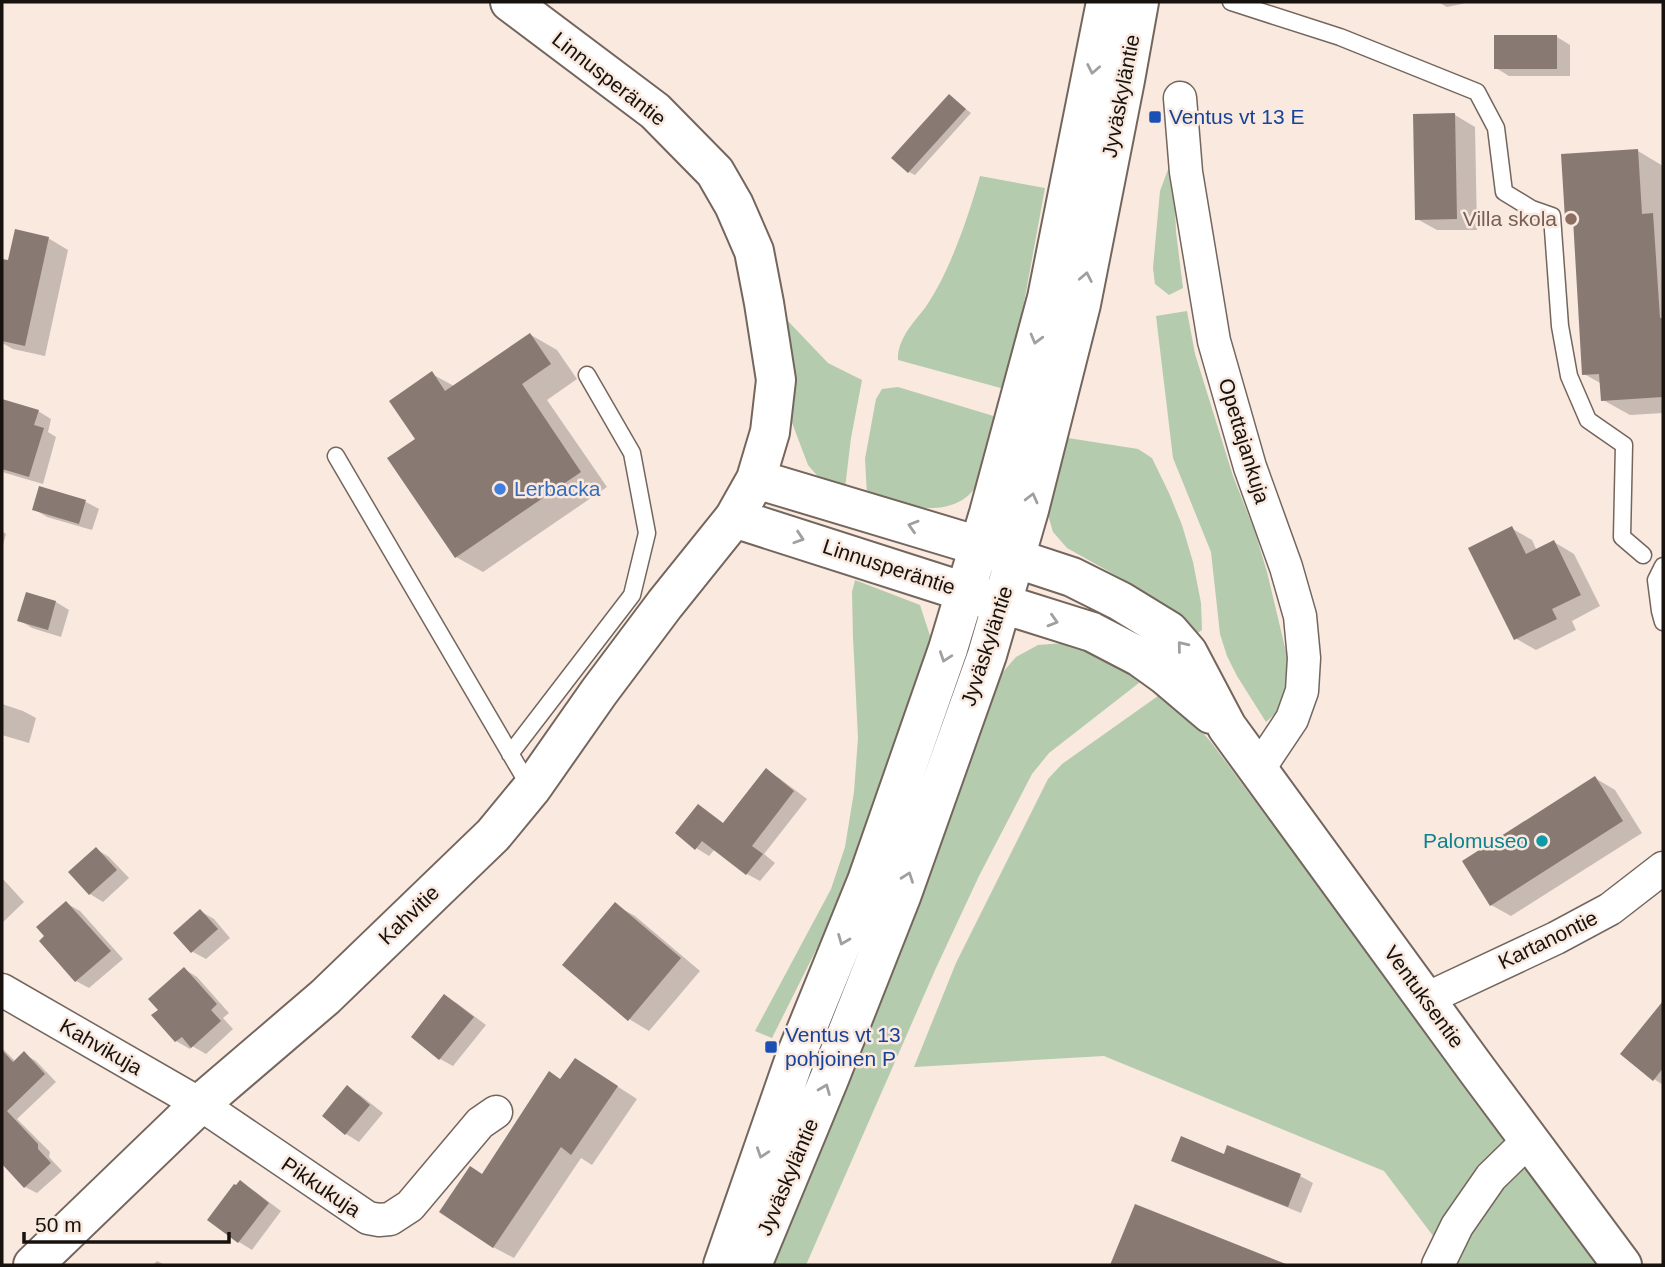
<svg xmlns="http://www.w3.org/2000/svg" width="1665" height="1267" font-family="Helvetica,sans-serif">
	<rect width="100%" height="100%" fill="#f9e9df"/>
	<path fill="#b4cbae" d="M 1173,156 L 1176,232 L 1183,288 L 1169,295 L 1155,284 L 1153,268 L 1160,191 Z
		M 980,176 L 1045,188 L 1008,390 L 898,360 C 897,340 913,323 925,308 C 950,272 968,217 980,176 Z
		M 1187,311 L 1195,354 L 1233,476 L 1255,532 L 1267,572 L 1292,677 L 1287,703 L 1266,722 L 1237,676 L 1227,656 L 1220,634 L 1211,552 L 1173,458 L 1156,316 Z
		M 786,319 L 828,363 L 862,380 L 851,438 L 845,488 L 827,487 L 808,465 L 791,420 Z
		M 898,387 L 1000,418 C 995,433 990,449 985,464 C 982,471 981,479 977,485 C 954,522 901,506 867,495 L 865,459 L 876,399 L 882,389 Z
		M 1068,438 L 1138,449 L 1152,458 L 1169,493 L 1182,525 L 1193,562 L 1201,603 L 1202,630 L 1188,640 L 1167,615 L 1133,585 L 1067,548 L 1053,532 L 1048,515 Z
		M 855,580 L 920,605 L 932,642 L 855,872 L 772,1038 L 755,1031 L 831,889 L 845,847 L 854,792 L 858,738 L 853,637 L 852,592 Z
		M 1065,643 L 1103,657 L 1144,679 L 1049,753 L 1032,774 L 979,876 L 936,968 L 806,1265 L 767,1265 L 996,680 L 1016,657 L 1038,645 Z
		M 1165,691 L 1211,742 L 1599,1265 L 1455,1265 L 1384,1171 L 1104,1056 L 914,1067 L 956,963 L 1048,779 L 1062,764 Z"/>
	<path fill="#0003" d="M 1438,2 L 1471,2 L 1447,7 Z
		M 1557,37 L 1570,45 L 1570,76 L 1509,76 L 1496,68 Z
		M 949,96 L 971,113 L 915,175 L 909,172 Z
		M 1455,115 L 1475,127 L 1477,230 L 1437,230 L 1417,219 Z
		M 1638,151 L 1663,166 L 1663,413 L 1630,415 L 1603,400 L 1602,384 L 1584,374 L 1575,223 L 1567,218 Z
		M 48,238 L 68,250 L 45,356 L 13,349 L 2,343 L 2,269 L 4,261 L 10,262 Z
		M 531,335 L 557,350 L 577,379 L 547,400 L 607,487 L 483,572 L 456,557 L 418,439 L 432,374 L 454,386 Z
		M 6,402 L 38,411 L 51,419 L 48,432 L 56,437 L 43,484 L 2,472 L 2,415 Z
		M 40,488 L 86,502 L 99,509 L 92,530 L 47,517 L 34,509 Z
		M 1511,528 L 1532,540 L 1537,551 L 1554,542 L 1574,554 L 1600,606 L 1572,621 L 1576,630 L 1536,650 L 1515,638 Z
		M 2,531 L 6,534 L 2,548 Z
		M 27,594 L 56,602 L 69,610 L 61,637 L 32,628 L 19,620 Z
		M 2,704 L 23,711 L 36,718 L 29,743 L 2,735 Z
		M 766,770 L 779,778 L 807,799 L 764,854 L 775,863 L 760,881 L 747,874 L 715,849 L 709,856 L 696,848 L 698,806 L 724,824 Z
		M 1595,778 L 1615,790 L 1642,833 L 1511,916 L 1491,905 Z
		M 96,849 L 109,857 L 129,878 L 103,902 L 90,894 Z
		M 2,878 L 24,902 L 2,923 Z
		M 66,903 L 80,911 L 123,959 L 89,988 L 76,981 Z
		M 615,905 L 635,916 L 700,971 L 649,1031 L 629,1019 Z
		M 200,911 L 214,919 L 230,938 L 206,959 L 193,952 L 176,933 Z
		M 184,969 L 197,977 L 229,1013 L 223,1018 L 233,1029 L 206,1054 L 192,1046 L 190,1049 L 176,1041 L 154,1016 L 160,1010 Z
		M 445,996 L 458,1004 L 486,1025 L 453,1066 L 440,1059 L 413,1037 Z
		M 1663,1004 L 1663,1085 L 1654,1079 L 1622,1054 Z
		M 2,1048 L 16,1062 L 24,1054 L 36,1061 L 56,1082 L 17,1119 L 50,1152 L 49,1157 L 62,1171 L 37,1193 L 25,1187 L 2,1162 L 2,1118 L 7,1113 L 2,1108 Z
		M 595,1072 L 637,1099 L 592,1165 L 581,1158 L 514,1258 L 493,1247 L 483,1175 L 561,1081 Z
		M 347,1088 L 360,1095 L 383,1113 L 359,1142 L 346,1134 L 324,1116 Z
		M 1228,1147 L 1300,1176 L 1313,1183 L 1301,1213 L 1186,1167 L 1173,1160 L 1225,1156 Z
		M 240,1182 L 253,1190 L 281,1211 L 252,1250 L 239,1242 L 209,1220 Z
		M 1136,1206 L 1285,1265 L 1112,1265 Z
		M 157,1261 L 165,1265 L 153,1265 Z"/>
	<path fill="#897973" d="M 1494,35 L 1557,35 L 1557,69 L 1494,69 Z
		M 949,94 L 966,109 L 908,173 L 891,158 Z
		M 1455,113 L 1457,219 L 1415,220 L 1413,114 Z
		M 1638,149 L 1642,214 L 1653,213 L 1660,318 L 1663,318 L 1663,397 L 1601,401 L 1599,374 L 1582,375 L 1573,219 L 1565,219 L 1561,154 Z
		M 15,229 L 49,237 L 25,346 L 2,341 L 2,259 L 8,260 Z
		M 530,333 L 551,364 L 522,384 L 581,472 L 455,558 L 387,458 L 415,439 L 389,401 L 432,371 L 445,391 Z
		M 2,399 L 39,410 L 34,425 L 44,428 L 29,477 L 2,469 Z
		M 39,486 L 86,500 L 79,524 L 32,510 Z
		M 1512,526 L 1526,554 L 1554,540 L 1581,595 L 1552,609 L 1557,619 L 1514,640 L 1468,548 Z
		M 26,592 L 56,601 L 48,630 L 17,621 Z
		M 766,768 L 794,791 L 752,846 L 763,854 L 746,875 L 702,841 L 695,850 L 675,833 L 698,804 L 723,823 Z
		M 1595,776 L 1623,821 L 1490,906 L 1462,861 Z
		M 96,847 L 117,870 L 89,895 L 68,872 Z
		M 66,901 L 111,951 L 75,982 L 39,941 L 44,936 L 36,927 Z
		M 615,902 L 681,958 L 628,1021 L 562,965 Z
		M 200,909 L 218,929 L 191,953 L 173,933 Z
		M 184,967 L 217,1004 L 211,1010 L 221,1021 L 191,1048 L 182,1037 L 175,1042 L 151,1015 L 158,1010 L 148,999 Z
		M 444,994 L 474,1017 L 439,1060 L 411,1037 Z
		M 1663,1001 L 1663,1068 L 1653,1081 L 1620,1054 Z
		M 2,1050 L 13,1062 L 24,1051 L 45,1074 L 7,1111 L 38,1144 L 38,1149 L 51,1163 L 24,1188 L 2,1164 Z
		M 575,1058 L 618,1086 L 571,1155 L 561,1147 L 493,1248 L 439,1212 L 470,1166 L 482,1174 L 549,1071 L 560,1079 Z
		M 347,1085 L 370,1105 L 345,1135 L 322,1116 Z
		M 1181,1136 L 1224,1154 L 1227,1145 L 1301,1174 L 1288,1207 L 1171,1161 Z
		M 240,1180 L 269,1203 L 238,1243 L 207,1220 L 234,1184 L 236,1185 Z
		M 1135,1204 L 1286,1264 L 1286,1265 L 1110,1265 Z"/>
	<g fill="none" stroke-linecap="round" stroke-linejoin="round">
		<g stroke="#74665d" stroke-width="19">
			<path id="service" d="M 1231,2 L 1340,37 L 1477,92 L 1496,128 L 1504,192 L 1532,209 L 1552,216 L 1560,326 L 1569,376 L 1588,420 L 1624,445 L 1622,537 L 1643,555
				M 336,456 L 531,789
				M 1663,566 L 1656,580 L 1660,611 L 1663,622
				M 510,754 L 632,595 L 647,533 L 632,453 L 587,375"/>
		</g>
		<g stroke="#74665d" stroke-width="35">
			<path id="minor" d="M 1180,98 L 1186,172 L 1214,341 L 1250,467 L 1286,567 L 1300,616 L 1304,658 L 1302,691 L 1292,719 L 1258,770
				M 2,990 L 200,1104 L 368,1218 L 379,1220 L 390,1219 L 410,1206 L 480,1123 L 496,1112
				M 1426,999 L 1556,938 L 1610,909 L 1663,868
				M 1438,1265 L 1457,1226 L 1491,1177 L 1529,1140"/>
		</g>
		<g stroke="#74665d" stroke-width="42">
			<path id="tertiary" d="M 756,479 L 979,546
				M 734,518 L 965,592
				M 33,1265 L 200,1104 L 325,997 L 493,835 L 531,789 L 599,692 L 665,604 L 734,518 L 756,479 L 770,432 L 776,380 L 764,303 L 754,251 L 734,205 L 715,172 L 655,111 L 510,2"/>
		</g>
		<g stroke="#74665d" stroke-width="42">
			<path id="secondary" d="M 984,548 L 1072,577 L 1120,601 L 1169,631 L 1188,653 L 1227,727 L 1477,1070 L 1622,1265
				M 971,594 L 1092,632 L 1140,657 L 1165,675 L 1211,714"/>
		</g>
		<g stroke="#74665d" stroke-width="42">
			<path id="trunk" d="M 723,1265 L 795,1058 L 867,881 L 948,649 L 989,513 L 1047,298 L 1106,2
				M 752,1265 L 829,1079 L 902,894 L 987,655 L 1029,510 L 1081,304 L 1125,80 L 1139,2"/>
		</g>
		<use href="#service" stroke="#fff" stroke-width="16"/>
		<use href="#minor" stroke="#fff" stroke-width="32"/>
		<use href="#tertiary" stroke="#fff" stroke-width="38"/>
		<use href="#secondary" stroke="#fff" stroke-width="38"/>
		<use href="#trunk" stroke="#fff" stroke-width="38"/>
	</g>
	<defs><path id="oneway-chevron" d="M-2-3.5L2.5 0L-2 3.5" fill="none" stroke-width="1.6" stroke-linecap="round" stroke-linejoin="round" transform="scale(1.75)"/></defs>
	<g stroke="#a2a09f">
		<use href="#oneway-chevron" transform="translate(1093 69) rotate(101)"/>
		<use href="#oneway-chevron" transform="translate(1086 277) rotate(-79)"/>
		<use href="#oneway-chevron" transform="translate(1036 339) rotate(105)"/>
		<use href="#oneway-chevron" transform="translate(1032 498) rotate(-76)"/>
		<use href="#oneway-chevron" transform="translate(913 526) rotate(-163)"/>
		<use href="#oneway-chevron" transform="translate(799 538) rotate(18)"/>
		<use href="#oneway-chevron" transform="translate(1053 621) rotate(17)"/>
		<use href="#oneway-chevron" transform="translate(1182 646) rotate(-129)"/>
		<use href="#oneway-chevron" transform="translate(945 657) rotate(109)"/>
		<use href="#oneway-chevron" transform="translate(908 877) rotate(-70)"/>
		<use href="#oneway-chevron" transform="translate(843 940) rotate(112)"/>
		<use href="#oneway-chevron" transform="translate(825 1089) rotate(-68)"/>
		<use href="#oneway-chevron" transform="translate(762 1153) rotate(109)"/>
	</g>
	<g fill="#1a4fb4" stroke="#f9e9df" stroke-width="2.5">
		<rect x="1148" y="110" width="14" height="14" rx="3.5"/>
		<rect x="764" y="1040" width="14" height="14" rx="3.5"/>
	</g>
	<circle fill="#8d6e63" stroke="#f9e9df" stroke-width="2.5" cx="1571" cy="219" r="7"/>
	<circle fill="#3f7fe0" stroke="#f9e9df" stroke-width="2.5" cx="500" cy="489" r="7"/>
	<circle fill="#0f9aa8" stroke="#f9e9df" stroke-width="2.5" cx="1542" cy="841" r="7"/>
	<g text-anchor="middle" stroke-width="5" stroke-linejoin="round" paint-order="stroke">
		<g font-size="21" fill="#17120e" stroke="#f9e9df">
			<text transform="translate(609 79) rotate(38)" y="7">Linnusperäntie</text>
			<text transform="translate(1121 96) rotate(-79)" y="7">Jyväskyläntie</text>
			<text transform="translate(1244 441) rotate(73)" y="7">Opettajankuja</text>
			<text transform="translate(889 567) rotate(18)" y="7">Linnusperäntie</text>
			<text transform="translate(987 646) rotate(-72)" y="7">Jyväskyläntie</text>
			<text transform="translate(409 915) rotate(-44)" y="7">Kahvitie</text>
			<text transform="translate(1548 940) rotate(-26)" y="7">Kartanontie</text>
			<text transform="translate(1424 997) rotate(54)" y="7">Ventuksentie</text>
			<text transform="translate(101 1047) rotate(30)" y="7">Kahvikuja</text>
			<text transform="translate(788 1177) rotate(-67)" y="7">Jyväskyläntie</text>
			<text transform="translate(321 1187) rotate(34)" y="7">Pikkukuja</text>
		</g>
		<g font-size="21" fill="#164399" stroke="#f9e9df" text-anchor="start">
			<text x="1169" y="124">Ventus vt 13 E</text>
			<text x="785" y="1042">Ventus vt 13<tspan x="785" dy="24">pohjoinen P</tspan></text>
		</g>
		<g font-size="21" fill="#785e54" stroke="#f9e9df" text-anchor="end">
			<text x="1557" y="226">Villa skola</text>
		</g>
		<g font-size="21" fill="#366cbe" stroke="#f9e9df" text-anchor="start">
			<text x="514" y="496">Lerbacka</text>
		</g>
		<g font-size="21" fill="#0d838f" stroke="#f9e9df" text-anchor="end">
			<text x="1528" y="848">Palomuseo</text>
		</g>
	</g>
	<rect width="1665" height="1267" fill="none" stroke="#17120e" stroke-width="7"/>
	<path d="M24 1232v10h205v-10" fill="none" stroke="#17120e" stroke-width="3.5"/>
	<text x="35" y="1232" font-size="21" fill="#17120e" stroke="#f9e9df" stroke-width="5" paint-order="stroke">50 m</text>
</svg>
